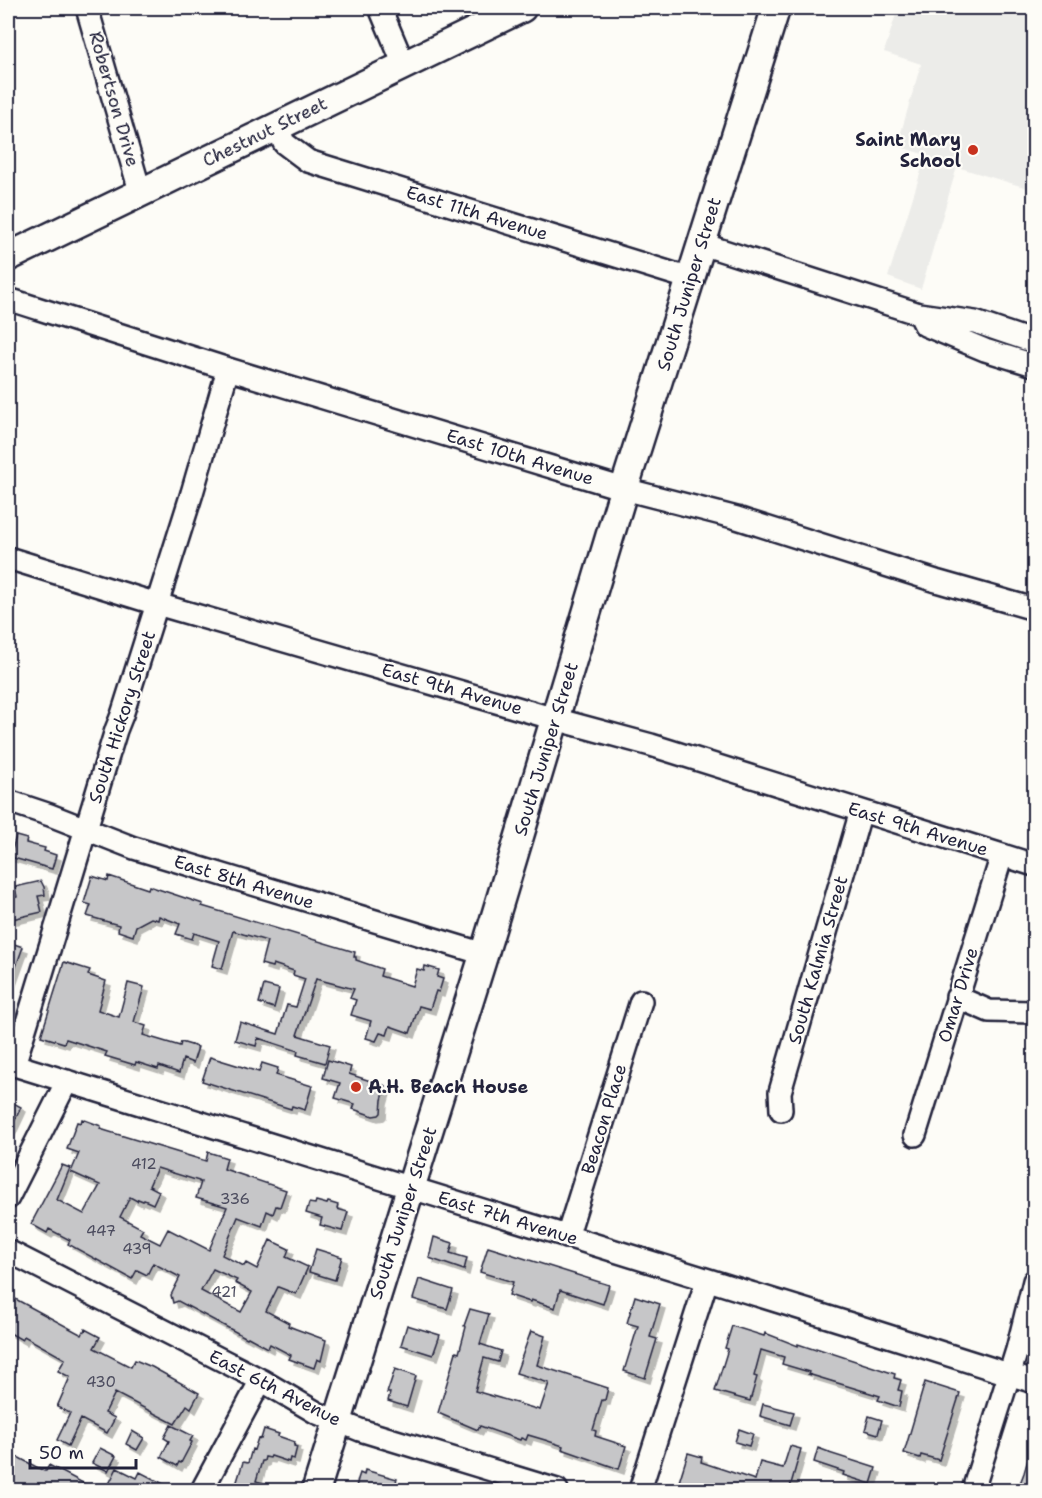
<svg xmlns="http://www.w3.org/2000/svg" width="1042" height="1498" font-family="'Shantell Sans',sans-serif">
	<defs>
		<filter id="shadow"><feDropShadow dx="5" dy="5" stdDeviation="0" flood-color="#0004"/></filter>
	</defs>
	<rect width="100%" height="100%" fill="#fdfcf7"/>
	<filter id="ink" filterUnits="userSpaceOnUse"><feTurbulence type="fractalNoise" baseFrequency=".0167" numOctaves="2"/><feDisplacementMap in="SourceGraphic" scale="12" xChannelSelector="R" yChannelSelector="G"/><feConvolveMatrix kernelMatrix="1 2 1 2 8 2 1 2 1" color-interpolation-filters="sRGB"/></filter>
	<g filter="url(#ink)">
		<path fill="#ecece9" d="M 898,8 L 1034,8 L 1034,190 L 957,167 L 921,289 L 888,277 L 926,155 L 897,146 L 921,64 L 884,52 Z"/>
		<path fill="#c6c6c8" stroke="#22223b" stroke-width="1.5" fill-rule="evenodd" filter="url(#shadow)" d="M 16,836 L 27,839 L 26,843 L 45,848 L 44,851 L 56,855 L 52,869 L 10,857 Z
			M 92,876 L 108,881 L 109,876 L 148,889 L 149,886 L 203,904 L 202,906 L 355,952 L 354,957 L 356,957 L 356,960 L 382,969 L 380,976 L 412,986 L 417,969 L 424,971 L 425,966 L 439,970 L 437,977 L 443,979 L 439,992 L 436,991 L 430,1009 L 419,1006 L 410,1033 L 390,1026 L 387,1035 L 380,1033 L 376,1041 L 366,1038 L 371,1021 L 351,1015 L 356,1000 L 350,998 L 354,989 L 316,979 L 297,1035 L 330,1045 L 325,1063 L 297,1055 L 298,1051 L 258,1038 L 256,1046 L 235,1040 L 240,1022 L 278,1034 L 287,1005 L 296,1007 L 305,979 L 293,975 L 294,971 L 273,964 L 272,967 L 261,964 L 267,941 L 233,931 L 222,969 L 212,966 L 219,941 L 194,933 L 192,939 L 176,934 L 180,924 L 159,916 L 158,920 L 151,918 L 136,926 L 133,936 L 118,931 L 119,925 L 87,916 L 91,905 L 84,903 Z
			M 41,881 L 44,887 L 45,895 L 38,896 L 42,912 L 12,919 L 8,899 L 17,897 L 15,887 Z
			M 8,942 L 23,947 L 9,986 L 8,986 Z
			M 64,962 L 90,970 L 88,975 L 106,981 L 98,1010 L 119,1017 L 128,983 L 144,987 L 134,1022 L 146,1026 L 143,1035 L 180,1046 L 181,1042 L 198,1047 L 193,1063 L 183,1059 L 179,1073 L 159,1066 L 158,1069 L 136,1062 L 135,1065 L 105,1056 L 107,1052 L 66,1039 L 64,1043 L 41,1036 Z
			M 264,985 L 279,989 L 274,1008 L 259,1003 Z
			M 210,1057 L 259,1072 L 262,1063 L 278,1068 L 276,1075 L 312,1086 L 305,1110 L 292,1106 L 291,1109 L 202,1081 Z
			M 328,1060 L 351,1067 L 349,1074 L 386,1086 L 382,1100 L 381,1113 L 379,1115 L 373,1116 L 353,1109 L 355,1104 L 335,1098 L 340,1083 L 323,1078 Z
			M 8,1100 L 21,1107 L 8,1135 Z
			M 82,1119 L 101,1126 L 100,1129 L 206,1161 L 208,1152 L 227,1158 L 224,1169 L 286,1190 L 280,1207 L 276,1206 L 273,1214 L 267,1211 L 262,1226 L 238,1217 L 222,1255 L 244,1266 L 246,1263 L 257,1269 L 270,1240 L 289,1249 L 286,1257 L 308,1267 L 296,1294 L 278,1287 L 266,1311 L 289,1323 L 288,1326 L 326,1340 L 321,1361 L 317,1359 L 314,1368 L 289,1359 L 291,1355 L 270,1344 L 268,1348 L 248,1337 L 247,1338 L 178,1301 L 173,1303 L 171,1295 L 180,1277 L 153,1263 L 147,1275 L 137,1270 L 132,1279 L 68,1244 L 70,1240 L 49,1229 L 47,1233 L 31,1224 L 62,1165 L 70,1168 L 57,1200 L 84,1214 L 100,1185 L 71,1172 L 79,1153 L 67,1149 L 77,1122 L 81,1123 ZM 157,1168 L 199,1181 L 199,1182 L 201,1182 L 196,1198 L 227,1207 L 209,1250 L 168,1229 L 160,1244 L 140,1234 L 143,1229 L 120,1217 L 130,1197 L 137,1201 L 138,1199 L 143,1201 L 144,1200 L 153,1204 L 159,1191 L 149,1186 ZM 213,1269 L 237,1280 L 235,1283 L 252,1292 L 241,1312 L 201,1291 Z
			M 316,1201 L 327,1204 L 328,1202 L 338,1205 L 337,1209 L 348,1212 L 342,1231 L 320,1225 L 322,1218 L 306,1213 L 309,1203 L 315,1204 Z
			M 434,1237 L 453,1243 L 450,1253 L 467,1258 L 464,1270 L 429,1258 Z
			M 488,1247 L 609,1285 L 603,1304 L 560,1290 L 555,1308 L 531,1300 L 530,1302 L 509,1295 L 513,1282 L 480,1272 Z
			M 316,1249 L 342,1257 L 335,1280 L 309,1272 Z
			M 419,1279 L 453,1290 L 447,1309 L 413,1299 Z
			M 8,1295 L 82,1335 L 85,1329 L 100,1337 L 94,1348 L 131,1367 L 135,1360 L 152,1367 L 199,1393 L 191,1408 L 187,1405 L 175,1424 L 115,1393 L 105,1413 L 115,1418 L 107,1433 L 81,1419 L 68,1446 L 57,1440 L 70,1413 L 57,1407 L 70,1377 L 58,1371 L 65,1359 L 24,1336 L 22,1340 L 8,1332 Z
			M 635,1296 L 660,1304 L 650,1337 L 657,1339 L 645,1378 L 624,1371 L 638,1326 L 627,1323 Z
			M 470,1309 L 489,1314 L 480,1344 L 501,1351 L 498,1362 L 484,1358 L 475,1391 L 540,1410 L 549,1383 L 516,1373 L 531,1331 L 545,1336 L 537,1365 L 608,1388 L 605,1400 L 602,1400 L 593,1430 L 596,1431 L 595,1436 L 626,1446 L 619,1469 L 562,1449 L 563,1446 L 545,1440 L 528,1435 L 526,1440 L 521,1438 L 520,1440 L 480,1426 L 478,1430 L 438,1413 L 456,1352 L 459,1353 L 466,1327 L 464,1326 Z
			M 407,1325 L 440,1335 L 433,1355 L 401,1345 Z
			M 732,1326 L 764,1336 L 765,1333 L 798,1346 L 798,1344 L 816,1350 L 816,1348 L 895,1374 L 894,1378 L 901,1380 L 898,1390 L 902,1391 L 899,1407 L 878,1400 L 880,1396 L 808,1374 L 809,1372 L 782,1364 L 784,1357 L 761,1350 L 754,1376 L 757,1377 L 750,1401 L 715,1391 L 728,1349 L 725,1348 Z
			M 395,1369 L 416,1376 L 407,1407 L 388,1401 L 390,1393 L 387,1393 Z
			M 925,1382 L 960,1393 L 939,1460 L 921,1455 L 920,1458 L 904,1453 Z
			M 763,1404 L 794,1412 L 790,1425 L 760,1416 Z
			M 869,1416 L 882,1420 L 878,1434 L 865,1430 Z
			M 171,1425 L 193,1436 L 190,1441 L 192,1442 L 181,1463 L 179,1462 L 177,1466 L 161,1457 L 169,1441 L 164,1438 Z
			M 264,1429 L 279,1434 L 278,1436 L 295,1442 L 294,1446 L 297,1447 L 294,1459 L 290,1458 L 289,1462 L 271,1456 L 270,1458 L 265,1457 L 264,1461 L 262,1461 L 256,1481 L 277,1487 L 276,1491 L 234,1491 L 243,1462 L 248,1463 L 252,1449 L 254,1450 L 258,1438 L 261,1439 Z
			M 739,1429 L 753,1434 L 749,1446 L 735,1442 Z
			M 132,1431 L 144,1438 L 137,1450 L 126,1444 Z
			M 790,1446 L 801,1449 L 789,1491 L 682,1491 L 684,1486 L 678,1485 L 688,1453 L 702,1457 L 701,1462 L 755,1480 L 760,1462 L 783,1468 Z
			M 100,1448 L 116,1456 L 108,1471 L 92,1463 Z
			M 818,1448 L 829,1452 L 829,1453 L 876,1468 L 871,1484 L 843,1475 L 844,1472 L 814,1462 Z
			M 1031,1449 L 1035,1450 L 1035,1491 L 1019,1486 L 1024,1473 Z
			M 8,1452 L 44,1471 L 46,1471 L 49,1465 L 98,1491 L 14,1491 L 8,1487 Z
			M 117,1468 L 137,1478 L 140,1472 L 177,1491 L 122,1491 L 109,1484 Z
			M 365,1470 L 397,1479 L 393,1491 L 359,1491 L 360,1488 L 356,1487 L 358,1479 L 360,1473 L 364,1475 Z"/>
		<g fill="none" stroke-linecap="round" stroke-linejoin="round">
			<g stroke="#22223b" stroke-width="26">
				<path id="minor" d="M 87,8 L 140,191
					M 380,8 L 404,65
					M 278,127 L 284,143 L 308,161 L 691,279
					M 702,244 L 919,314 L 975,322 L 1034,342
					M 8,299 L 228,369 L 624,489 L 737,518 L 936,581 L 1034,609
					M 921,317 L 925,325 L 985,350 L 1034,365
					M 8,558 L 157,604 L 555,719 L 651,745 L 1034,865
					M 8,801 L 50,815 L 134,848 L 484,954
					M 957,997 L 989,1011 L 1034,1012
					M 8,1063 L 854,1325 L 1034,1382
					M 14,1065 L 116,730 L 122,715 L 192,493 L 228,369
					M 781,1110 L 780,1092 L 861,811
					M 915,1135 L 1002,855
					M 8,1198 L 67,1081
					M 567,1237 L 641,1001
					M 8,1251 L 261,1380 L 317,1413 L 360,1430 L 557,1490
					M 202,1490 L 261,1380
					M 640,1490 L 707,1280
					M 973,1490 L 1017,1350 L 1034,1281"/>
			</g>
			<g stroke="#22223b" stroke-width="32">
				<path id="major" d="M 8,257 L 522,8
					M 316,1490 L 484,954 L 624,489 L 776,8"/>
			</g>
			<use href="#minor" stroke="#fdfcf7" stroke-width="21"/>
			<use href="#major" stroke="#fdfcf7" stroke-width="27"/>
		</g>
	</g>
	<g fill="#c8321e" stroke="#fdfcf7" stroke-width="2">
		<circle cx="973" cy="150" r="6"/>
		<circle cx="356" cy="1087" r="6"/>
	</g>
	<g text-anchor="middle" stroke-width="4.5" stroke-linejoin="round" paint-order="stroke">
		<g font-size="15" fill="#4b4b5e">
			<text x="144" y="1169">412</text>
			<text x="235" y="1204">336</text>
			<text x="101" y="1236">447</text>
			<text x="137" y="1254">439</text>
			<text x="224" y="1297">421</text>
			<text x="101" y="1387">430</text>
		</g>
		<g font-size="18" fill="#22223b" stroke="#fdfcf7">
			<text transform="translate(114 99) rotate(74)" y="6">Robertson Drive</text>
			<text transform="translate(265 132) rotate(-26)" y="6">Chestnut Street</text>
			<text transform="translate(477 213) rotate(17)" y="6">East 11th Avenue</text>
			<text transform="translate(689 284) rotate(-73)" y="6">South Juniper Street</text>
			<text transform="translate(520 457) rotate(17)" y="6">East 10th Avenue</text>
			<text transform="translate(452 689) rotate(16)" y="6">East 9th Avenue</text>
			<text transform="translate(122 717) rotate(-72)" y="6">South Hickory Street</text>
			<text transform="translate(546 749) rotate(-73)" y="6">South Juniper Street</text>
			<text transform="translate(918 829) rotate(17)" y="6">East 9th Avenue</text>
			<text transform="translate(244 882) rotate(17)" y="6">East 8th Avenue</text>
			<text transform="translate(818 960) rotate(-74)" y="6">South Kalmia Street</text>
			<text transform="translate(958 995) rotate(-73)" y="6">Omar Drive</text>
			<text transform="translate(604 1119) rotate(-73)" y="6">Beacon Place</text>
			<text transform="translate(403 1213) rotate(-72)" y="6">South Juniper Street</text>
			<text transform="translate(508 1218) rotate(17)" y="6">East 7th Avenue</text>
			<text transform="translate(275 1388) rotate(27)" y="6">East 6th Avenue</text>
		</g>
		<g font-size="18" font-weight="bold" fill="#22223b" stroke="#fdfcf7" text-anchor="end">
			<text x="961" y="146">Saint Mary<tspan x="961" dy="21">School</tspan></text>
			<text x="368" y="1093" text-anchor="start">A.H. Beach House</text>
		</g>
	</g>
	<rect width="1042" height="1498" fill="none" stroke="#fdfcf7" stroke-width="30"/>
	<rect x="15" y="15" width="1012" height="1468" fill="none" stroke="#22223b" stroke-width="2" filter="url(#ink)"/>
	<path d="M30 1459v9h106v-9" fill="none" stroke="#22223b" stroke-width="3"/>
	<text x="39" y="1459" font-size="18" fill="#22223b" stroke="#fdfcf7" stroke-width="4.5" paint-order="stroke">50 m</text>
</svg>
